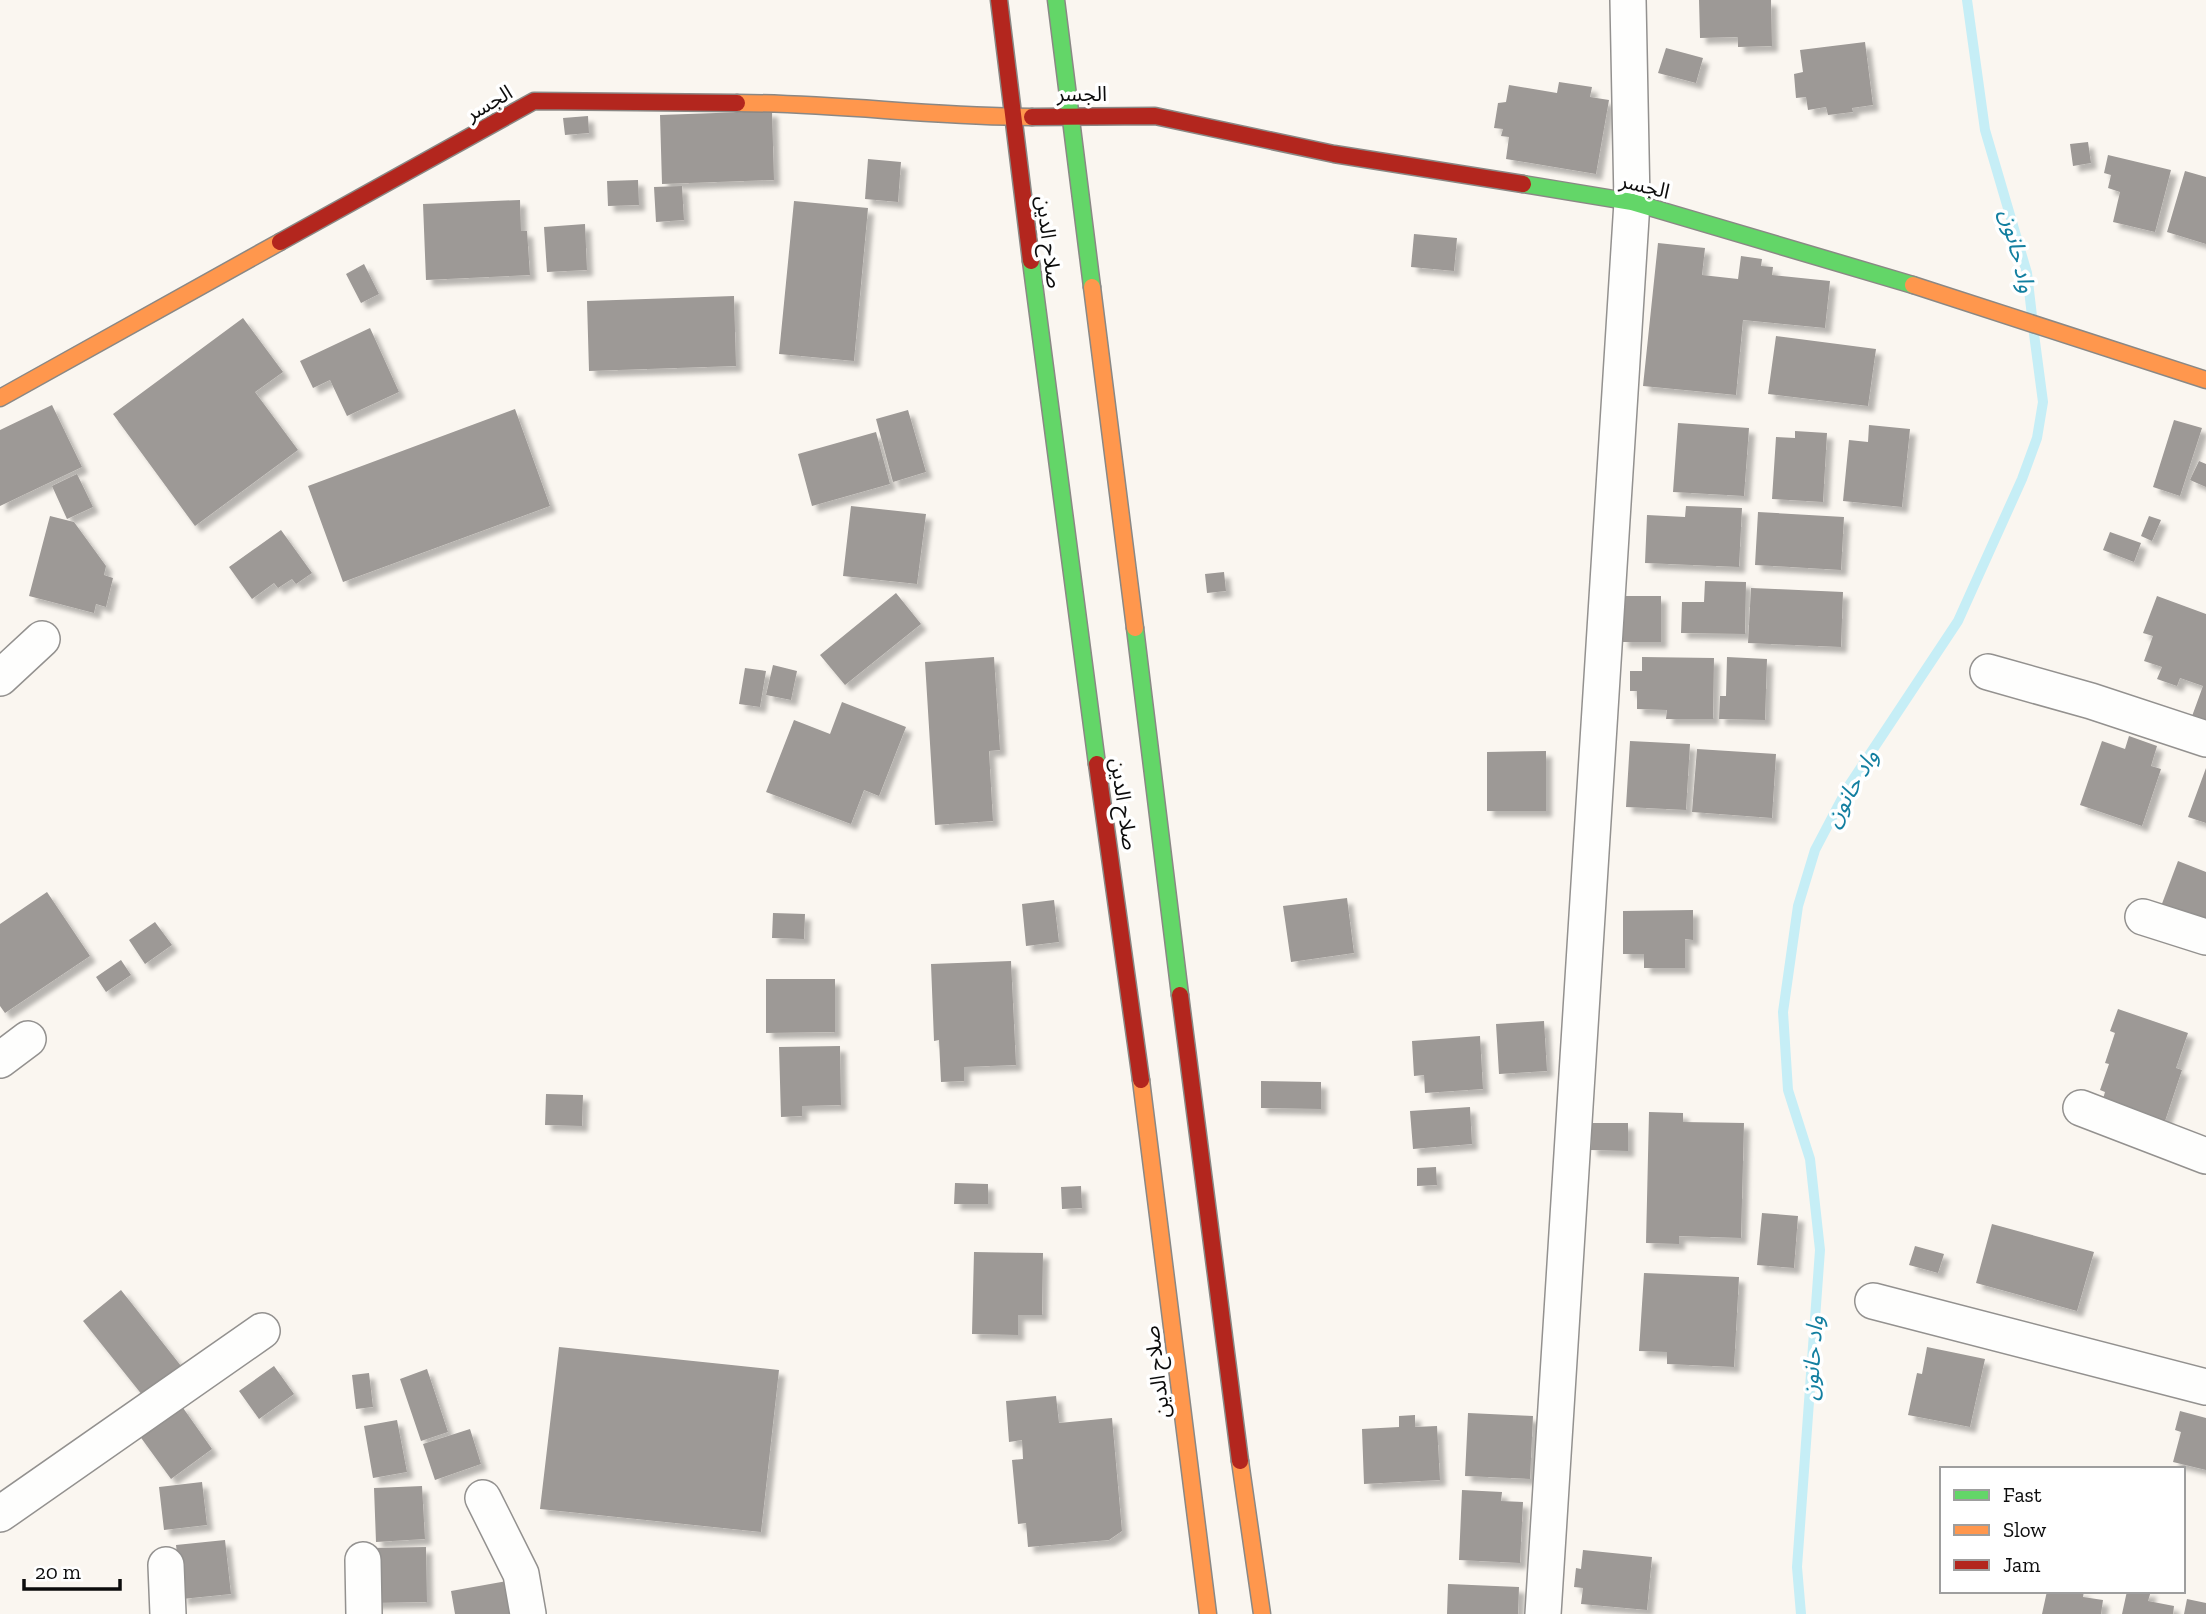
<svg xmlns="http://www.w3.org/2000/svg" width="2206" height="1614" font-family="'Zilla Slab','Noto Sans Arabic',serif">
	<defs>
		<filter id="shadow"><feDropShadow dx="6" dy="6" stdDeviation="2" flood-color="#0004"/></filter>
	</defs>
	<rect width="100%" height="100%" fill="#faf6f0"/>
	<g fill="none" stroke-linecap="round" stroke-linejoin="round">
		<path stroke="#c6eef6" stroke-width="10" d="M 1967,0 L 1985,130 L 2027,273 L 2032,316
			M 1801,1614 L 1797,1567 L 1820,1250 L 1810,1159 L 1788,1090 L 1783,1012 L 1798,906 L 1815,850 L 1848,787 L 1958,621 L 2022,479 L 2037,438 L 2043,402 L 2034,334"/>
	</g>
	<path fill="#9d9996" filter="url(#shadow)" d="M 1699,0 L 1771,0 L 1772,46 L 1738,47 L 1738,37 L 1700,38 Z
		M 1865,42 L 1873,105 L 1852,108 L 1853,112 L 1828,115 L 1826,107 L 1808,110 L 1806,97 L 1796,98 L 1794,74 L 1803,72 L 1800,50 Z
		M 1666,48 L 1703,58 L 1696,83 L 1658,73 Z
		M 1559,82 L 1592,87 L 1590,97 L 1609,100 L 1596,174 L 1506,159 L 1509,137 L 1501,136 L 1503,129 L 1494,128 L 1498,103 L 1506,102 L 1509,85 L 1557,93 Z
		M 772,111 L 774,180 L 662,184 L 660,115 Z
		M 588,116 L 589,133 L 565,135 L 563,118 Z
		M 2088,142 L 2091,163 L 2073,166 L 2070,144 Z
		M 2108,155 L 2171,170 L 2155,232 L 2113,222 L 2120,192 L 2108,188 L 2111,175 L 2104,173 Z
		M 868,159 L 901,162 L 898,202 L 865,199 Z
		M 2185,171 L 2206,177 L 2206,244 L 2167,232 Z
		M 638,180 L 639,205 L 608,206 L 607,181 Z
		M 682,186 L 684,220 L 656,222 L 654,187 Z
		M 520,200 L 521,231 L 527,231 L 530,275 L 426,280 L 423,204 Z
		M 794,201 L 868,208 L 854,361 L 779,354 Z
		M 585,224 L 587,270 L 547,272 L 544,227 Z
		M 1414,234 L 1457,238 L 1454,271 L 1411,267 Z
		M 1658,243 L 1705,248 L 1702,275 L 1738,279 L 1741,256 L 1762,259 L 1761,266 L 1773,267 L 1772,275 L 1830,281 L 1825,328 L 1743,320 L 1736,395 L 1643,386 Z
		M 364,264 L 379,294 L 361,303 L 346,274 Z
		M 734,296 L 736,366 L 589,371 L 587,301 Z
		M 243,318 L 283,372 L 255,392 L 298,450 L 195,526 L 113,414 Z
		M 370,328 L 399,392 L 347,416 L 330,380 L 313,388 L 300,361 Z
		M 1776,336 L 1876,349 L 1868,406 L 1768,394 Z
		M 52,405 L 82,467 L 0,506 L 0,430 Z
		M 515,409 L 550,506 L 343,582 L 308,486 Z
		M 908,410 L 926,472 L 893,482 L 876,419 Z
		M 2174,420 L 2202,428 L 2180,496 L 2153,487 Z
		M 1678,423 L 1749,428 L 1744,496 L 1673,492 Z
		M 1869,425 L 1910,429 L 1902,507 L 1843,501 L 1849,440 L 1868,442 Z
		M 1795,431 L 1827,433 L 1823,502 L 1772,499 L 1776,437 L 1795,438 Z
		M 876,432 L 890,484 L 812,506 L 798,454 Z
		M 2199,461 L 2206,464 L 2206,487 L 2190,480 Z
		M 77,474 L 93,507 L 67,519 L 52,486 Z
		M 851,506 L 926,514 L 917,584 L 843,576 Z
		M 1686,506 L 1742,508 L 1739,567 L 1645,563 L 1647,515 L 1685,517 Z
		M 1758,512 L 1844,517 L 1841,570 L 1755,565 Z
		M 50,516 L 74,522 L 106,566 L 104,575 L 113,578 L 106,607 L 96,604 L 94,613 L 29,596 Z
		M 2149,516 L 2161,520 L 2152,541 L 2141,536 Z
		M 281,530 L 312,573 L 296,584 L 292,579 L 278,588 L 274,583 L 252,599 L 229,567 Z
		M 2110,532 L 2141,543 L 2134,562 L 2103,550 Z
		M 1224,572 L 1226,591 L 1207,593 L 1205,574 Z
		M 1705,581 L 1746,582 L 1745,634 L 1681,633 L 1682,602 L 1704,602 Z
		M 1751,588 L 1843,592 L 1841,647 L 1748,643 Z
		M 896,593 L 921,624 L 845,685 L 820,655 Z
		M 1623,596 L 1661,596 L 1661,642 L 1622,642 Z
		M 2157,596 L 2206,614 L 2206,724 L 2191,719 L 2203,686 L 2180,678 L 2177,686 L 2157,679 L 2162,667 L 2144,661 L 2153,636 L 2143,633 Z
		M 994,657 L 1000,750 L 989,751 L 993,821 L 935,825 L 925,662 Z
		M 1642,657 L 1714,658 L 1713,719 L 1666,719 L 1667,710 L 1637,709 L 1637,691 L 1630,691 L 1630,671 L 1642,671 Z
		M 1727,657 L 1767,659 L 1765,720 L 1719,719 L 1720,696 L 1726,696 Z
		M 773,665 L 797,671 L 791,700 L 766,695 Z
		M 745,668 L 766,671 L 760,707 L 739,704 Z
		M 842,702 L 906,727 L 879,796 L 864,790 L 851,824 L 766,792 L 794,720 L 830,734 Z
		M 2129,736 L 2157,746 L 2151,766 L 2161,769 L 2142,826 L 2080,805 L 2102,741 L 2125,749 Z
		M 1630,741 L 1690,744 L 1686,810 L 1626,807 Z
		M 1697,749 L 1776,754 L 1772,818 L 1692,812 Z
		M 1546,751 L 1546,811 L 1487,811 L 1487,752 Z
		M 2206,768 L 2206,823 L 2188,817 Z
		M 2178,861 L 2206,872 L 2206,926 L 2160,909 Z
		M 47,892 L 90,956 L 5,1013 L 0,1006 L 0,924 Z
		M 1347,898 L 1354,953 L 1291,962 L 1283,906 Z
		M 1054,900 L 1059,942 L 1026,946 L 1022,904 Z
		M 1693,910 L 1693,940 L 1685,939 L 1685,968 L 1644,968 L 1644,954 L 1623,954 L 1623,911 Z
		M 773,913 L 805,914 L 804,939 L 772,938 Z
		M 155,922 L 172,945 L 145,964 L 129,940 Z
		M 121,960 L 131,975 L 106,992 L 96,977 Z
		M 1011,961 L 1016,1065 L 964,1067 L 964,1081 L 941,1082 L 939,1040 L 934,1041 L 931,964 Z
		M 766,979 L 835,979 L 835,1032 L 766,1033 Z
		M 2118,1009 L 2188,1033 L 2176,1068 L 2182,1070 L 2163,1127 L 2101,1106 L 2105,1092 L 2100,1090 L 2109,1064 L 2105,1063 L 2115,1033 L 2110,1031 Z
		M 1544,1021 L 1547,1071 L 1499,1074 L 1496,1024 Z
		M 1480,1036 L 1483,1089 L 1425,1093 L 1424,1075 L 1414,1076 L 1412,1041 Z
		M 840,1046 L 841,1105 L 802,1106 L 802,1116 L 781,1117 L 779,1047 Z
		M 1261,1081 L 1321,1082 L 1321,1109 L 1261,1108 Z
		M 546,1094 L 583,1095 L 582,1126 L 545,1125 Z
		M 1470,1107 L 1472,1144 L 1413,1149 L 1410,1111 Z
		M 1649,1112 L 1683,1113 L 1683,1122 L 1744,1123 L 1741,1238 L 1679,1236 L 1679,1244 L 1646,1243 Z
		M 1592,1123 L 1628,1123 L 1628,1151 L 1591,1150 Z
		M 1436,1167 L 1437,1185 L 1417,1186 L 1417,1168 Z
		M 955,1183 L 988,1184 L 988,1204 L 954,1204 Z
		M 1081,1186 L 1082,1208 L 1062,1209 L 1061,1187 Z
		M 1762,1213 L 1798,1216 L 1794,1268 L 1757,1265 Z
		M 1992,1224 L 2094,1252 L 2077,1311 L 1976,1283 Z
		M 1915,1246 L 1944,1254 L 1938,1273 L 1909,1265 Z
		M 974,1252 L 1043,1253 L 1042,1315 L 1018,1315 L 1018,1335 L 972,1334 Z
		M 1644,1273 L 1739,1277 L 1734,1367 L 1667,1364 L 1667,1352 L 1639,1351 Z
		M 121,1290 L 185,1371 L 147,1401 L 83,1321 Z
		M 559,1347 L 779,1370 L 761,1532 L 540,1509 Z
		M 1927,1347 L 1985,1359 L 1970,1427 L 1908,1415 L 1917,1373 L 1922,1374 Z
		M 274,1366 L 294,1394 L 259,1419 L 239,1391 Z
		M 427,1369 L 448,1432 L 421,1441 L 400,1379 Z
		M 369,1373 L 373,1407 L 356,1409 L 352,1375 Z
		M 1056,1396 L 1059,1423 L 1112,1418 L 1122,1531 L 1109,1540 L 1028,1547 L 1026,1523 L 1018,1524 L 1012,1460 L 1023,1459 L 1022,1440 L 1009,1442 L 1006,1401 Z
		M 181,1405 L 212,1449 L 171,1479 L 139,1435 Z
		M 2180,1411 L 2206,1418 L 2206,1470 L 2173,1462 L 2181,1432 L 2175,1430 Z
		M 1468,1413 L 1533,1416 L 1530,1479 L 1465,1476 Z
		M 1415,1415 L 1415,1427 L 1437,1426 L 1440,1480 L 1364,1484 L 1362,1429 L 1399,1427 L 1399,1416 Z
		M 397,1420 L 407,1472 L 373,1478 L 364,1426 Z
		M 470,1429 L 481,1464 L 435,1480 L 423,1444 Z
		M 202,1482 L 207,1525 L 164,1530 L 159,1487 Z
		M 422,1486 L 425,1539 L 376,1542 L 374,1488 Z
		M 1462,1490 L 1502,1492 L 1501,1501 L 1523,1502 L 1520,1563 L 1459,1560 Z
		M 225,1540 L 231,1594 L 182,1599 L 176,1545 Z
		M 426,1547 L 427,1602 L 371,1603 L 370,1548 Z
		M 1583,1550 L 1652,1557 L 1647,1610 L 1581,1604 L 1583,1588 L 1574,1587 L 1576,1568 L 1581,1569 Z
		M 507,1581 L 513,1614 L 455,1614 L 451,1591 Z
		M 1448,1584 L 1519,1587 L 1518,1614 L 1447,1614 Z
		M 2047,1591 L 2084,1591 L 2083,1597 L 2103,1600 L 2101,1614 L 2042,1614 Z
		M 2127,1591 L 2151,1591 L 2148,1601 L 2174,1606 L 2173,1614 L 2122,1614 Z
		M 2187,1599 L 2206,1603 L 2206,1614 L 2184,1614 Z"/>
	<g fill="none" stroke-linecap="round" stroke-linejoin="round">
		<g stroke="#93918f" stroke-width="38">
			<path id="street" d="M 1988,672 L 2091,701 L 2206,739
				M 0,678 L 42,639
				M 2143,917 L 2206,937
				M 0,1060 L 28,1039
				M 2081,1108 L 2206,1156
				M 1873,1301 L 2206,1387
				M 483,1498 L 521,1574 L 528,1614
				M 0,1514 L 262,1331
				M 363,1560 L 364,1614
				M 166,1565 L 168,1614
				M 1543,1614 L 1632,202 L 1628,0"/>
		</g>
		<g stroke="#8a8885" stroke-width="19">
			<path id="fast" d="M 1056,0 L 1092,287
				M 1523,184 L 1632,202 L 1913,285
				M 1031,261 L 1097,764
				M 1135,628 L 1180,995"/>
		</g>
		<g stroke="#8a8885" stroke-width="19">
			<path id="slow" d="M 737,103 C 836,103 933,117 1032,117
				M 1913,285 L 2206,380
				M 1092,287 L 1135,628
				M 0,398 L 280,242
				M 1141,1080 L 1208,1614
				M 1240,1461 L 1262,1614"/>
		</g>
		<g stroke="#8a8885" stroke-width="19">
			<path id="jam" d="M 999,0 L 1031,261
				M 1032,117 L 1155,116 L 1334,154 L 1523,184
				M 280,242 L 534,101 L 737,103
				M 1097,764 L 1141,1080
				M 1180,995 L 1240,1461"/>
		</g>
		<use href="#street" stroke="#fefefd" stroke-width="35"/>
		<use href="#fast" stroke="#63d668" stroke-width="16"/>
		<use href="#slow" stroke="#ff974d" stroke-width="16"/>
		<use href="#jam" stroke="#b3261e" stroke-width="16"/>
	</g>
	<g text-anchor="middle" stroke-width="7" stroke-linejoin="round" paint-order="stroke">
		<g font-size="21" fill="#0c0c0c" stroke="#fff">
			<text x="1082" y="101">الجسر</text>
			<text transform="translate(489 103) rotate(-30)" y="7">الجسر</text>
			<text transform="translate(1645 186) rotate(14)" y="7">الجسر</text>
			<text transform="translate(1049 242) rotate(83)" y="7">صلاح الدين</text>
			<text transform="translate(1124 804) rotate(82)" y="7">صلاح الدين</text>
			<text transform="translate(1157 1372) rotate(-97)" y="7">صلاح الدين</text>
		</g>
		<g font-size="23" font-style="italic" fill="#137fa0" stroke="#fff">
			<text transform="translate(2018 251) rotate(76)" y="8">واد حانون</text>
			<text transform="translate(1851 788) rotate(-60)" y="8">واد حانون</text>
			<text transform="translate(1812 1358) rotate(-86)" y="8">واد حانون</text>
		</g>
	</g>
	<rect x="1940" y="1467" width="245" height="126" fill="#ffffff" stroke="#9e9e9e" stroke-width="2"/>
	<rect x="1954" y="1490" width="35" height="10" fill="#63d668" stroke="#9e9e9e" stroke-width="2"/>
	<text x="2003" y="1502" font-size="21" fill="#0c0c0c">Fast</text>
	<rect x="1954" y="1525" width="35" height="10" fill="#ff974d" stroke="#9e9e9e" stroke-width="2"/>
	<text x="2003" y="1537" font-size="21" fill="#0c0c0c">Slow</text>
	<rect x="1954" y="1560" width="35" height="10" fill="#b3261e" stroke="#9e9e9e" stroke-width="2"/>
	<text x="2003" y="1572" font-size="21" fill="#0c0c0c">Jam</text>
	<path d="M24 1579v10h96v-10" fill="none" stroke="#0c0c0c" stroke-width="3.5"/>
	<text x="35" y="1579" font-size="21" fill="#0c0c0c" stroke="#ffffff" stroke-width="5" paint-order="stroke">20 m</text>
</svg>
